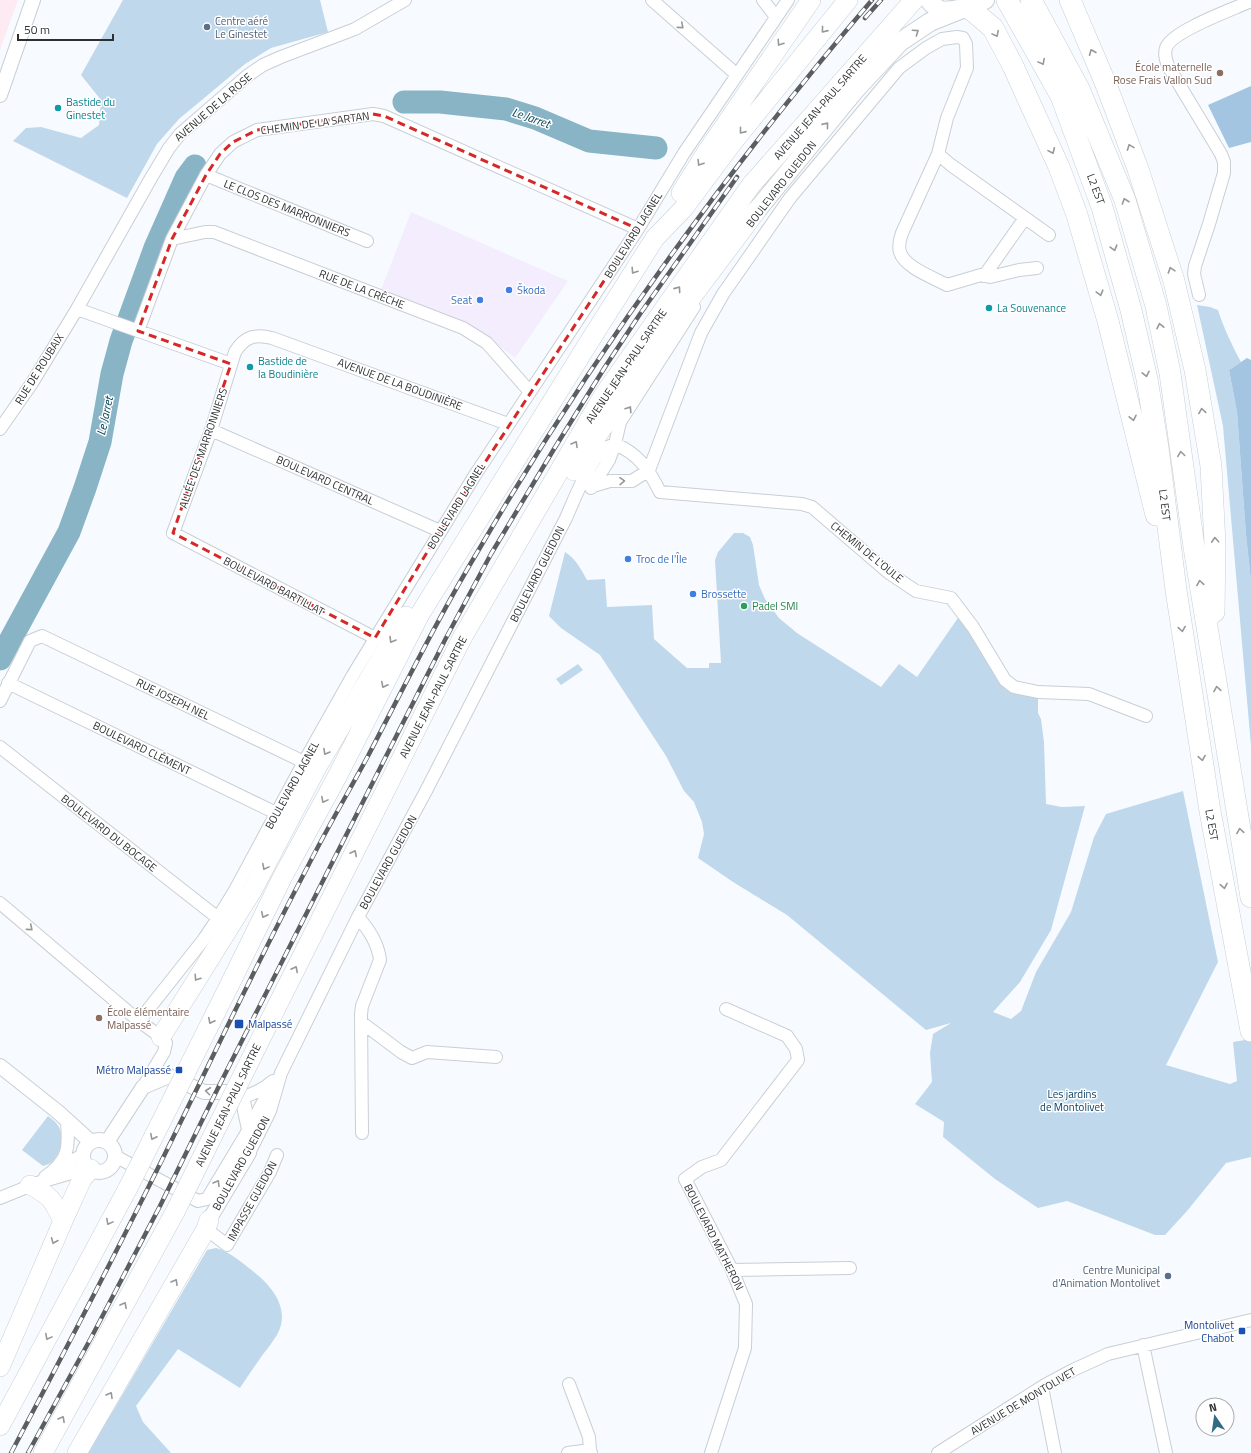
<svg xmlns="http://www.w3.org/2000/svg" width="1251" height="1453" font-family="'Titillium Web',sans-serif">
	<rect width="100%" height="100%" fill="#f7fbff"/>
	<path fill="#f3edfe" d="M 411,212 L 568,281 L 515,358 L 473,327 L 381,290 Z"/>
	<path fill="#feeaf3" d="M 0,0 L 18,0 L 0,50 Z"/>
	<path fill="#c0d8ec" d="M 123,0 L 320,0 L 328,32 L 271,48 L 245,64 L 179,119 L 157,144 L 127,198 L 13,141 L 26,128 L 41,127 L 81,138 L 99,125 L 101,100 L 81,75 Z
		M 1197,305 L 1210,307 L 1218,310 C 1224,329 1232,345 1241,362 L 1229,370 L 1237,412 L 1246,535 L 1251,581 L 1251,746 L 1223,426 Z
		M 734,533 L 743,533 L 750,537 L 753,545 L 759,585 L 765,599 L 779,618 L 797,633 L 881,687 L 899,664 L 917,677 L 960,615 L 1002,685 L 1038,696 L 1038,713 L 1041,719 L 1044,742 L 1046,804 L 1062,807 L 1085,806 L 1051,930 L 1020,982 L 993,1012 L 1011,1019 L 1021,1011 L 1036,972 L 1071,912 L 1094,837 L 1106,814 L 1183,791 L 1218,962 L 1166,1065 L 1230,1084 L 1237,1081 L 1233,1042 L 1251,1039 L 1251,1157 L 1226,1163 L 1187,1211 L 1165,1235 L 1155,1235 L 1067,1201 L 1038,1208 L 995,1179 L 943,1137 L 944,1122 L 915,1104 L 932,1082 L 930,1053 L 933,1034 L 951,1023 L 926,1030 L 787,915 L 733,882 L 698,858 L 704,834 L 702,822 L 694,802 L 684,791 L 666,756 L 600,655 L 561,628 L 549,616 L 565,552 C 576,559 581,569 587,580 L 605,579 L 607,607 L 652,605 L 654,639 L 687,668 L 709,668 L 709,663 L 721,663 L 715,560 L 718,552 Z
		M 578,664 L 583,670 L 561,685 L 556,679 Z
		M 48,1116 C 52,1119 56,1122 59,1127 C 64,1137 61,1154 52,1162 C 50,1164 46,1165 43,1166 L 22,1150 Z
		M 216,1248 C 231,1252 242,1263 254,1272 C 273,1287 291,1310 277,1335 C 273,1341 269,1347 264,1353 C 256,1364 248,1376 240,1388 L 178,1349 L 136,1406 L 143,1422 L 171,1453 L 86,1453 L 113,1411 L 207,1250 Z"/>
	<path fill="#a4c5e1" d="M 1251,86 L 1251,142 L 1229,148 L 1208,105 Z
		M 1247,358 L 1251,360 L 1251,581 L 1246,535 L 1237,412 L 1229,370 Z"/>
	<g fill="none" stroke-linecap="round" stroke-linejoin="round">
		<path stroke="#88b4c6" stroke-width="23" d="M 404,102 L 440,102 L 506,109 L 535,118 L 589,141 L 656,148
			M 0,659 L 69,532 L 85,488 L 100,442 L 112,374 L 121,341 L 155,248 L 186,178 L 195,166"/>
		<g stroke="#c8cfd5" stroke-width="14">
			<path id="minor" d="M 652,0 L 736,74
				M 763,0 L 776,17
				M 938,154 L 951,165 L 1049,235
				M 206,175 L 367,241
				M 172,239 L 205,232 L 214,232 L 463,328 L 487,343 L 530,392
				M 984,276 L 1025,218
				M 1199,295 L 1194,274 L 1195,266 L 1209,224 L 1224,173 L 1224,162 L 1221,154 L 1168,66 C 1166,60 1164,54 1166,48 C 1171,31 1234,9 1251,1
				M 77,309 L 231,364
				M 138,331 L 172,239 L 206,175 L 220,154 L 233,142 L 257,130 L 373,114 L 384,116 L 638,229
				M 0,429 L 32,383 L 77,309 L 151,178 L 169,148 L 180,134 L 247,76 L 263,65 L 281,57 L 355,29 L 405,0
				M 211,430 L 440,531
				M 593,486 L 610,481 L 632,481 L 649,470 L 701,333 L 723,294 L 790,198 L 899,68 L 926,48 L 942,39 L 957,37 L 963,38 L 966,44 L 967,68 L 947,118 L 938,154 L 902,233 C 900,239 898,246 900,252 C 904,267 934,278 947,285 L 981,275 L 990,277 L 1019,270 L 1037,268
				M 591,488 L 609,460 L 615,444 L 620,422 L 694,307
				M 375,638 L 173,533 L 211,430 L 235,352 C 245,336 255,334 272,338 L 508,424
				M 8,683 L 276,813
				M 0,701 L 30,641 L 42,636 L 304,762
				M 0,747 L 218,918
				M 0,903 L 139,1021 L 161,1037 L 166,1043 L 164,1052 L 143,1087
				M 358,917 C 369,930 378,943 380,960 L 362,1006 L 361,1014 L 362,1133
				M 139,1021 L 204,939 L 218,918 L 234,892 L 304,762 L 353,675 L 475,475 L 638,229 L 684,153 L 788,0
				M 361,1022 L 401,1052 L 412,1058 L 427,1052 L 496,1057
				M 242,1097 C 254,1094 264,1089 273,1081
				M 249,1153 L 270,1111 L 281,1073 L 358,917 L 427,789 L 566,518 C 574,500 589,461 604,449 C 607,447 611,446 615,444 C 639,454 649,470 660,492 L 802,504 L 812,507 L 889,573 L 916,591 L 951,598 L 973,627 L 1005,680 L 1014,687 L 1038,692 L 1089,694 L 1146,716
				M 115,1156 L 198,1201 L 207,1199 L 249,1129 L 262,1104 L 273,1086
				M 57,1168 L 83,1155
				M 45,1177 C 69,1160 69,1149 67,1121
				M 0,1198 L 37,1183 L 78,1171 L 87,1166
				M 206,1229 L 227,1245 L 270,1172 L 277,1155
				M 732,1270 L 850,1268
				M 1143,1345 L 1166,1453
				M 569,1384 L 589,1437 L 590,1450
				M 1042,1387 L 1055,1453
				M 568,1453 L 590,1450 L 591,1453
				M 711,1453 L 745,1348 L 746,1304 L 732,1270 L 685,1179 L 702,1167 L 721,1160 L 798,1060 L 796,1049 L 787,1036 L 726,1009
				M 938,1453 L 1045,1385 L 1073,1370 L 1108,1354 L 1251,1320"/>
		</g>
		<g stroke="#c8cfd5" stroke-width="16">
			<path id="tertiary" d="M 0,95 L 33,0
				M 0,1066 L 58,1112 L 91,1142
				M83 1156a16 16 0 1 1 32 0a16 16 0 1 1-32 0Z
				M 107,1142 L 143,1087 L 169,1076 L 204,1092 L 230,1092 L 242,1097 L 249,1129 L 249,1153 L 209,1220"/>
		</g>
		<g stroke="#c8cfd5" stroke-width="20">
			<path id="primary" d="M 929,0 C 938,12 943,12 958,9
				M 757,210 L 856,89 L 900,42 L 930,22 L 985,0"/>
		</g>
		<g stroke="#c8cfd5" stroke-width="20">
			<path id="trunk" d="M 681,193 L 706,153 L 811,0
				M 574,471 L 664,334 L 757,210
				M 229,986 L 282,878 L 338,775 L 420,614 L 591,339 L 655,238 L 683,209 L 733,142 L 848,0
				M 278,1004 L 462,638 L 603,396 L 751,185 L 914,0
				M 161,1037 L 252,891 L 317,767 L 406,616
				M 30,1185 C 51,1196 53,1200 63,1221
				M 0,1367 L 63,1221 L 82,1179 L 91,1169
				M 0,1426 L 128,1188
				M 43,1453 L 175,1212
				M 77,1453 L 206,1229 L 209,1220"/>
		</g>
		<g stroke="#c8cfd5" stroke-width="22">
			<path id="motorway" d="M 1007,0 L 1061,96 L 1102,207 L 1131,310 L 1147,379 L 1158,448 L 1176,590 L 1210,811 L 1251,1031
				M 1031,0 L 1079,89 L 1125,200 L 1156,306 L 1170,373 L 1194,547 L 1251,897
				M 1070,0 L 1105,82 L 1138,169 L 1174,281 L 1195,370 L 1211,466 L 1215,544 L 1214,612
				M 968,7 L 993,28 L 1013,66 L 1059,167 L 1077,215 L 1108,321 L 1156,515"/>
		</g>
		<use href="#minor" stroke="#fff" stroke-width="12"/>
		<use href="#tertiary" stroke="#fff" stroke-width="14"/>
		<use href="#primary" stroke="#fff" stroke-width="18"/>
		<use href="#trunk" stroke="#fff" stroke-width="19"/>
		<use href="#motorway" stroke="#fff" stroke-width="21"/>
		<g stroke="#5b5e61" stroke-width="4.5">
			<path id="rail" d="M 865,18 L 881,0
				M 11,1453 C 56,1368 101,1282 144,1196 C 199,1087 250,976 307,868 C 326,830 348,793 368,756 C 405,685 440,614 481,546 C 594,353 727,170 872,0
				M 28,1453 L 91,1338 L 160,1206 L 220,1084 L 446,638 L 491,554 L 554,449 L 605,367 L 640,314 L 737,177"/>
		</g>
		<use href="#rail" stroke="#fff" stroke-width="3" stroke-dasharray="9" stroke-linecap="butt"/>
		<g stroke="#c8cfd5" stroke-width="20" stroke-linecap="butt">
			<path id="trunk-bridge" d="M 128,1188 L 229,986
				M 175,1212 L 278,1004"/>
		</g>
		<use href="#trunk-bridge" stroke="#fff" stroke-width="19"/>
	</g>
	<defs><path id="oneway-chevron" d="M-2-3.5L2.5 0L-2 3.5" fill="none" stroke-width="1.6" stroke-linecap="round" stroke-linejoin="round"/></defs>
	<g stroke="#969898">
		<use href="#oneway-chevron" transform="translate(681 26) rotate(41)"/>
		<use href="#oneway-chevron" transform="translate(824 30) rotate(129)"/>
		<use href="#oneway-chevron" transform="translate(916 32) rotate(-34)"/>
		<use href="#oneway-chevron" transform="translate(996 34) rotate(62)"/>
		<use href="#oneway-chevron" transform="translate(780 43) rotate(124)"/>
		<use href="#oneway-chevron" transform="translate(1092 52) rotate(-113)"/>
		<use href="#oneway-chevron" transform="translate(1042 62) rotate(62)"/>
		<use href="#oneway-chevron" transform="translate(826 125) rotate(-51)"/>
		<use href="#oneway-chevron" transform="translate(742 131) rotate(129)"/>
		<use href="#oneway-chevron" transform="translate(1130 147) rotate(-111)"/>
		<use href="#oneway-chevron" transform="translate(1052 151) rotate(66)"/>
		<use href="#oneway-chevron" transform="translate(700 163) rotate(122)"/>
		<use href="#oneway-chevron" transform="translate(1125 201) rotate(-109)"/>
		<use href="#oneway-chevron" transform="translate(1114 248) rotate(74)"/>
		<use href="#oneway-chevron" transform="translate(1171 270) rotate(-108)"/>
		<use href="#oneway-chevron" transform="translate(634 271) rotate(123)"/>
		<use href="#oneway-chevron" transform="translate(678 289) rotate(-55)"/>
		<use href="#oneway-chevron" transform="translate(1100 293) rotate(75)"/>
		<use href="#oneway-chevron" transform="translate(1160 326) rotate(-102)"/>
		<use href="#oneway-chevron" transform="translate(1146 374) rotate(78)"/>
		<use href="#oneway-chevron" transform="translate(629 409) rotate(-57)"/>
		<use href="#oneway-chevron" transform="translate(1202 411) rotate(-99)"/>
		<use href="#oneway-chevron" transform="translate(1133 418) rotate(78)"/>
		<use href="#oneway-chevron" transform="translate(575 444) rotate(-60)"/>
		<use href="#oneway-chevron" transform="translate(1181 454) rotate(-98)"/>
		<use href="#oneway-chevron" transform="translate(622 481) rotate(-1)"/>
		<use href="#oneway-chevron" transform="translate(1215 540) rotate(-93)"/>
		<use href="#oneway-chevron" transform="translate(1200 583) rotate(-99)"/>
		<use href="#oneway-chevron" transform="translate(1182 629) rotate(81)"/>
		<use href="#oneway-chevron" transform="translate(392 640) rotate(121)"/>
		<use href="#oneway-chevron" transform="translate(384 685) rotate(117)"/>
		<use href="#oneway-chevron" transform="translate(1217 689) rotate(-99)"/>
		<use href="#oneway-chevron" transform="translate(326 752) rotate(120)"/>
		<use href="#oneway-chevron" transform="translate(1202 758) rotate(81)"/>
		<use href="#oneway-chevron" transform="translate(324 800) rotate(118)"/>
		<use href="#oneway-chevron" transform="translate(1240 831) rotate(-99)"/>
		<use href="#oneway-chevron" transform="translate(354 853) rotate(-63)"/>
		<use href="#oneway-chevron" transform="translate(265 867) rotate(118)"/>
		<use href="#oneway-chevron" transform="translate(1224 886) rotate(79)"/>
		<use href="#oneway-chevron" transform="translate(264 915) rotate(116)"/>
		<use href="#oneway-chevron" transform="translate(30 928) rotate(40)"/>
		<use href="#oneway-chevron" transform="translate(295 969) rotate(-63)"/>
		<use href="#oneway-chevron" transform="translate(197 978) rotate(123)"/>
		<use href="#oneway-chevron" transform="translate(211 1021) rotate(117)"/>
		<use href="#oneway-chevron" transform="translate(208 1091) rotate(-173)"/>
		<use href="#oneway-chevron" transform="translate(153 1137) rotate(117)"/>
		<use href="#oneway-chevron" transform="translate(217 1183) rotate(-59)"/>
		<use href="#oneway-chevron" transform="translate(109 1222) rotate(118)"/>
		<use href="#oneway-chevron" transform="translate(54 1241) rotate(113)"/>
		<use href="#oneway-chevron" transform="translate(175 1282) rotate(-60)"/>
		<use href="#oneway-chevron" transform="translate(124 1305) rotate(-61)"/>
		<use href="#oneway-chevron" transform="translate(48 1337) rotate(118)"/>
		<use href="#oneway-chevron" transform="translate(110 1395) rotate(-60)"/>
		<use href="#oneway-chevron" transform="translate(62 1419) rotate(-61)"/>
	</g>
	<path fill="none" stroke="#d62828" stroke-width="3" stroke-dasharray="8 5" stroke-linejoin="round" d="M 373,114 L 384,116 L 638,229 L 440,531 L 375,638 L 173,533 L 231,364 L 138,331 L 172,239 L 206,175 L 220,154 L 233,142 L 257,130 Z"/>
	<g fill="#5c6f8a" stroke="#fff" stroke-width="1.5">
		<circle cx="207" cy="27" r="4"/>
		<circle cx="1168" cy="1276" r="4"/>
	</g>
	<g fill="#8d6e63" stroke="#fff" stroke-width="1.5">
		<circle cx="1220" cy="73" r="4"/>
		<circle cx="99" cy="1018" r="4"/>
	</g>
	<g fill="#0f9aa8" stroke="#fff" stroke-width="1.5">
		<circle cx="58" cy="108" r="4"/>
		<circle cx="989" cy="308" r="4"/>
		<circle cx="250" cy="367" r="4"/>
	</g>
	<g fill="#3f7fe0" stroke="#fff" stroke-width="1.5">
		<circle cx="509" cy="290" r="4"/>
		<circle cx="480" cy="300" r="4"/>
		<circle cx="628" cy="559" r="4"/>
		<circle cx="693" cy="594" r="4"/>
	</g>
	<circle fill="#2e9e5b" stroke="#fff" stroke-width="1.5" cx="744" cy="606" r="4"/>
	<g fill="#1a4fb4" stroke="#fff" stroke-width="1.5">
		<rect x="234" y="1019" width="10" height="10" rx="2"/>
		<rect x="175" y="1066" width="8" height="8" rx="2"/>
		<rect x="1238" y="1327" width="8" height="8" rx="2"/>
	</g>
	<g text-anchor="middle" stroke-width="3" stroke-linejoin="round" paint-order="stroke">
		<g font-size="11" fill="#4e5e75" stroke="#fff" text-anchor="start">
			<text x="215" y="25">Centre aéré<tspan x="215" dy="13">Le Ginestet</tspan></text>
			<text x="1160" y="1274" text-anchor="end">Centre Municipal<tspan x="1160" dy="13">d'Animation Montolivet</tspan></text>
		</g>
		<g font-size="11" fill="#785e54" stroke="#fff" text-anchor="end">
			<text x="1212" y="71">École maternelle<tspan x="1212" dy="13">Rose Frais Vallon Sud</tspan></text>
			<text x="107" y="1016" text-anchor="start">École élémentaire<tspan x="107" dy="13">Malpassé</tspan></text>
		</g>
		<g font-size="11" fill="#0d838f" stroke="#fff" text-anchor="start">
			<text x="66" y="106">Bastide du<tspan x="66" dy="13">Ginestet</tspan></text>
			<text x="997" y="312">La Souvenance</text>
			<text x="258" y="365">Bastide de<tspan x="258" dy="13">la Boudinière</tspan></text>
		</g>
		<g font-size="11" fill="#2d3032" stroke="#fff">
			<text transform="translate(213 107) rotate(-41)" y="4">AVENUE DE LA ROSE</text>
			<text transform="translate(820 107) rotate(-49)" y="4">AVENUE JEAN-PAUL SARTRE</text>
			<text transform="translate(315 123) rotate(-8)" y="4">CHEMIN DE LA SARTAN</text>
			<text transform="translate(781 184) rotate(-52)" y="4">BOULEVARD GUEIDON</text>
			<text transform="translate(1096 189) rotate(70)" y="4">L2 EST</text>
			<text transform="translate(287 208) rotate(22)" y="4">LE CLOS DES MARRONNIERS</text>
			<text transform="translate(633 235) rotate(-58)" y="4">BOULEVARD LAGNEL</text>
			<text transform="translate(362 289) rotate(21)" y="4">RUE DE LA CRÊCHE</text>
			<text transform="translate(626 366) rotate(-56)" y="4">AVENUE JEAN-PAUL SARTRE</text>
			<text transform="translate(39 369) rotate(-58)" y="4">RUE DE ROUBAIX</text>
			<text transform="translate(400 384) rotate(20)" y="4">AVENUE DE LA BOUDINIÈRE</text>
			<text transform="translate(203 448) rotate(-71)" y="4">ALLÉE DES MARRONNIERS</text>
			<text transform="translate(325 480) rotate(24)" y="4">BOULEVARD CENTRAL</text>
			<text transform="translate(1165 505) rotate(83)" y="4">L2 EST</text>
			<text transform="translate(456 506) rotate(-58)" y="4">BOULEVARD LAGNEL</text>
			<text transform="translate(867 552) rotate(39)" y="4">CHEMIN DE L'OULE</text>
			<text transform="translate(537 574) rotate(-63)" y="4">BOULEVARD GUEIDON</text>
			<text transform="translate(274 586) rotate(28)" y="4">BOULEVARD BARTILLAT</text>
			<text transform="translate(433 697) rotate(-63)" y="4">AVENUE JEAN-PAUL SARTRE</text>
			<text transform="translate(173 699) rotate(26)" y="4">RUE JOSEPH NEL</text>
			<text transform="translate(142 748) rotate(26)" y="4">BOULEVARD CLÉMENT</text>
			<text transform="translate(292 785) rotate(-61)" y="4">BOULEVARD LAGNEL</text>
			<text transform="translate(1212 825) rotate(80)" y="4">L2 EST</text>
			<text transform="translate(109 833) rotate(38)" y="4">BOULEVARD DU BOCAGE</text>
			<text transform="translate(388 862) rotate(-61)" y="4">BOULEVARD GUEIDON</text>
			<text transform="translate(228 1105) rotate(-64)" y="4">AVENUE JEAN-PAUL SARTRE</text>
			<text transform="translate(241 1163) rotate(-61)" y="4">BOULEVARD GUEIDON</text>
			<text transform="translate(252 1201) rotate(-61)" y="4">IMPASSE GUEIDON</text>
			<text transform="translate(714 1237) rotate(63)" y="4">BOULEVARD MATHERON</text>
			<text transform="translate(1023 1401) rotate(-31)" y="4">AVENUE DE MONTOLIVET</text>
		</g>
		<g font-size="11" fill="#366cbe" stroke="#fff" text-anchor="start">
			<text x="517" y="294">Škoda</text>
			<text x="472" y="304" text-anchor="end">Seat</text>
			<text x="636" y="563">Troc de l'Île</text>
			<text x="701" y="598">Brossette</text>
		</g>
		<g font-size="11" fill="#27864d" stroke="#fff" text-anchor="start">
			<text x="752" y="610">Padel SMI</text>
		</g>
		<g font-size="11" fill="#164399" stroke="#fff" text-anchor="end">
			<text x="248" y="1028" text-anchor="start">Malpassé</text>
			<text x="171" y="1074">Métro Malpassé</text>
			<text x="1234" y="1329">Montolivet<tspan x="1234" dy="13">Chabot</tspan></text>
		</g>
		<g font-size="11" fill="#094065" stroke="#fff">
			<text x="1072" y="1098">Les jardins<tspan x="1072" dy="13">de Montolivet</tspan></text>
		</g>
		<g font-size="12" font-style="italic" fill="#004154" stroke="#fff">
			<text transform="translate(531 118) rotate(19)" y="4">Le Jarret</text>
			<text transform="translate(105 416) rotate(-78)" y="4">Le Jarret</text>
		</g>
	</g>
	<g transform="translate(1215 1417) rotate(347)"><circle r="19" fill="#ffffff" stroke="#abacad"/>
	<path d="M0-3L7 15L0 10L-7 15Z" fill="#306d84"/>
	<text y="-6" font-size="11" font-weight="bold" text-anchor="middle" fill="#2d3032">N</text>
	</g>
	<path d="M18 34v6h95v-6" fill="none" stroke="#2d3032" stroke-width="2"/>
	<text x="24" y="34" font-size="12" fill="#2d3032" stroke="#ffffff" stroke-width="3" paint-order="stroke">50 m</text>
</svg>
